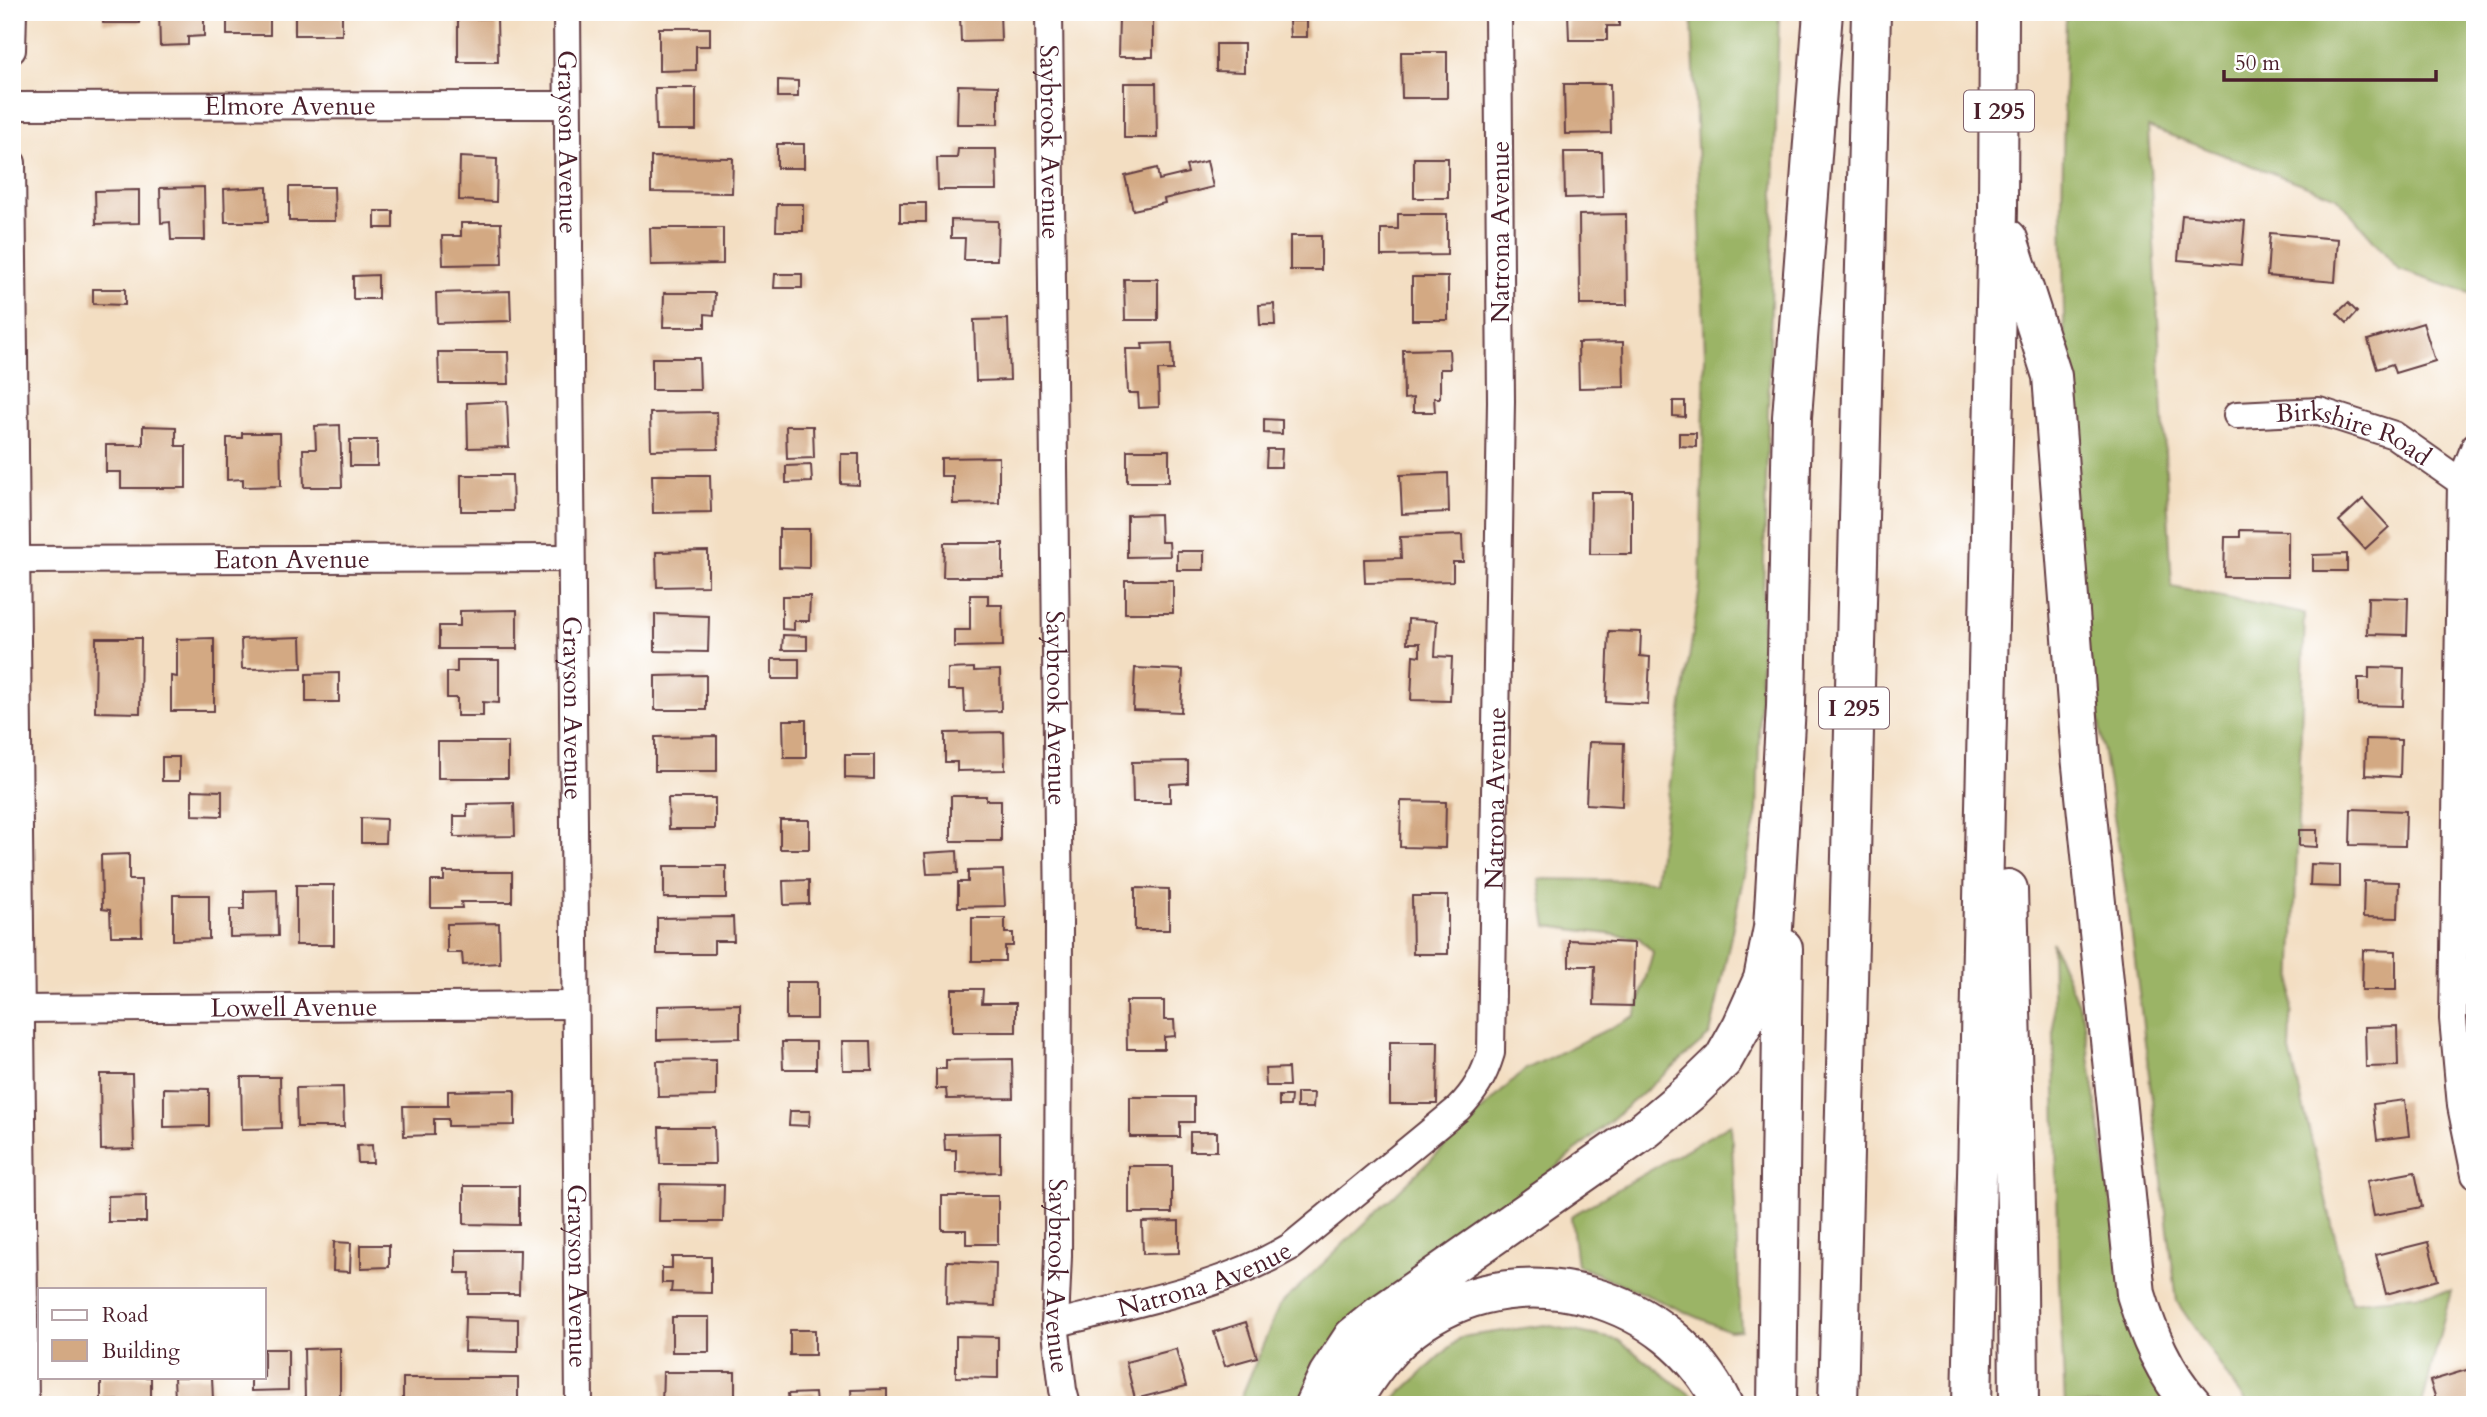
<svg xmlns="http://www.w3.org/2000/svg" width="2487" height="1417" font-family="Cardo,serif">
	<rect width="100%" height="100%" fill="#fff"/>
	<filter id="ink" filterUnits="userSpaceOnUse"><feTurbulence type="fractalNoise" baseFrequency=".0143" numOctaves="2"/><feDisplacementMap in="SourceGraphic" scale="14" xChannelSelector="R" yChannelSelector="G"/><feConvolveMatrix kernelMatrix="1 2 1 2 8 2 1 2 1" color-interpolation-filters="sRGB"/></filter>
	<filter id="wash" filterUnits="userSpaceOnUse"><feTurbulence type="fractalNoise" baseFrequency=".00686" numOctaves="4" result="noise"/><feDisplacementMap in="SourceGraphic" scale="28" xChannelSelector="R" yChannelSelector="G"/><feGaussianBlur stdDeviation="1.57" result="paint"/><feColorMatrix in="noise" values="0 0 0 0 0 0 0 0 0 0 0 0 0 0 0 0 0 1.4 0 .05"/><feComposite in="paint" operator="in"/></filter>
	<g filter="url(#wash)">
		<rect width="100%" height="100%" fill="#f3dec2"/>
		<path fill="#9bb466" stroke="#726a48" stroke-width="2" d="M 1688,12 L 1779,12 L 1757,813 L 1710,1035 L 1532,1188 L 1306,1405 L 1238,1405 L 1279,1306 L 1524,1070 L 1635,1016 L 1653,952 L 1639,938 L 1547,926 L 1539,879 L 1655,881 L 1700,587 L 1705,353 L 1692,18 Z
			M 2066,12 L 2475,12 L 2475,295 L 2399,270 L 2337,197 L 2148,127 L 2172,587 L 2305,614 L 2290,1052 L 2351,1302 L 2451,1291 L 2422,1405 L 2247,1405 L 2177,1302 L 2128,904 L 2068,529 L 2062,207 Z
			M 2052,942 L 2083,1016 L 2130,1327 L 2170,1405 L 2065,1405 L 2059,1284 Z
			M 1731,1124 L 1741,1330 L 1729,1331 L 1577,1265 L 1571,1216 Z
			M 1545,1325 L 1618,1340 L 1704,1405 L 1392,1405 L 1392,1401 L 1461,1337 Z"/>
		<g id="blocks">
			<path fill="#d3a983" d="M 103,12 L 140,12 L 140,23 L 103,23 Z
				M 159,12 L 204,12 L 204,36 L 188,37 L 188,45 L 160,46 Z
				M 227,12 L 270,12 L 270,35 L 227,35 Z
				M 295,12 L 342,12 L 342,35 L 295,35 Z
				M 939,12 L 1000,12 L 1001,41 L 961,42 L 960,15 L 939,15 Z
				M 1568,12 L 1619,12 L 1619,26 L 1607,26 L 1607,40 L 1569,40 Z
				M 497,18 L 498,62 L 458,62 L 458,19 Z
				M 1119,18 L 1153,18 L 1153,57 L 1118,57 Z
				M 1289,21 L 1307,21 L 1307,37 L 1290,37 Z
				M 659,28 L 710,28 L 710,46 L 696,46 L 696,70 L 659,71 Z
				M 1216,44 L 1244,44 L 1244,72 L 1216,71 Z
				M 1401,52 L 1447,52 L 1447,98 L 1402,98 Z
				M 778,80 L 798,81 L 798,97 L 778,97 Z
				M 1124,83 L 1156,83 L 1157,138 L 1124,138 Z
				M 1564,84 L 1610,84 L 1611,133 L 1565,134 Z
				M 958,85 L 998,86 L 998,124 L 957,124 Z
				M 655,88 L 696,88 L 696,130 L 656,130 Z
				M 777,144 L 804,144 L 804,168 L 777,168 Z
				M 958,149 L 996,149 L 997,190 L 938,190 L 937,158 L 957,158 Z
				M 1564,152 L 1602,152 L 1603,197 L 1565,198 Z
				M 460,157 L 497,159 L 496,202 L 459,200 Z
				M 651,157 L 733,158 L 732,193 L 651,192 Z
				M 1414,158 L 1448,158 L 1448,198 L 1414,198 Z
				M 1207,161 L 1213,187 L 1164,199 L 1165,203 L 1133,210 L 1125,176 L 1157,168 L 1159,180 L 1188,173 L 1186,166 Z
				M 204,187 L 205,240 L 171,240 L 170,222 L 161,223 L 160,188 Z
				M 267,187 L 268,222 L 225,222 L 224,189 Z
				M 289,187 L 334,187 L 335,221 L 289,221 Z
				M 139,190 L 139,223 L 96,224 L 95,191 Z
				M 900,203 L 926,203 L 926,222 L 900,222 Z
				M 777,204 L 803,204 L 803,231 L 776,231 Z
				M 375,211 L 393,211 L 393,228 L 375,228 Z
				M 1398,214 L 1447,214 L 1447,255 L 1381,256 L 1381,229 L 1398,229 Z
				M 1626,214 L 1627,305 L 1580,305 L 1579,215 Z
				M 2182,215 L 2245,221 L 2241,265 L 2178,260 Z
				M 951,220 L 998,221 L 997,260 L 964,260 L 965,238 L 951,238 Z
				M 461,223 L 501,223 L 502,264 L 443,265 L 442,236 L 461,236 Z
				M 650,228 L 723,228 L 723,264 L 651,265 Z
				M 2270,233 L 2338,239 L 2335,282 L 2267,276 Z
				M 1290,236 L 1321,236 L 1321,270 L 1290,270 Z
				M 775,274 L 802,274 L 802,288 L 774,288 Z
				M 378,275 L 378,299 L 353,299 L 353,276 Z
				M 1412,277 L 1448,277 L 1448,320 L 1412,320 Z
				M 1124,279 L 1158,279 L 1158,320 L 1125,320 Z
				M 93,289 L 125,289 L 125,305 L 93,304 Z
				M 510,291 L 511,321 L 437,323 L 436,293 Z
				M 664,293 L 715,293 L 714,315 L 705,314 L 705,327 L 663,327 Z
				M 2348,303 L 2357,312 L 2347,323 L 2337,313 Z
				M 1274,304 L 1275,325 L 1260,325 L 1259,305 Z
				M 1008,319 L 1010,380 L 976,381 L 974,320 Z
				M 2423,323 L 2435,361 L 2395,373 L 2392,364 L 2377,369 L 2368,340 Z
				M 1623,342 L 1624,387 L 1579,388 L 1578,343 Z
				M 1172,343 L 1173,370 L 1158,370 L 1159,407 L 1139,408 L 1138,393 L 1128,393 L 1126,349 L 1143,349 L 1142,344 Z
				M 1449,349 L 1450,369 L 1440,369 L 1440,398 L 1434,398 L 1435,412 L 1413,412 L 1413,398 L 1404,399 L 1403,350 Z
				M 438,352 L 508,352 L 509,384 L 439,384 Z
				M 652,358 L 699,358 L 700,390 L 652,390 Z
				M 507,401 L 509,447 L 468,448 L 467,403 Z
				M 1673,401 L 1685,401 L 1685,417 L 1673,416 Z
				M 717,412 L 718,449 L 651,450 L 650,413 Z
				M 1264,419 L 1282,420 L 1282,434 L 1264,433 Z
				M 340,425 L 342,487 L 304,487 L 303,449 L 316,449 L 315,426 Z
				M 143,426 L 176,427 L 176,446 L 186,446 L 186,488 L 121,488 L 121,472 L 106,472 L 106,445 L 143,445 Z
				M 786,426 L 813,426 L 814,458 L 787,459 Z
				M 242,433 L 280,433 L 281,486 L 243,487 L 243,479 L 227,480 L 227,438 L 242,438 Z
				M 1679,433 L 1696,433 L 1696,447 L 1679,446 Z
				M 350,440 L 377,440 L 377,466 L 350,466 Z
				M 1267,449 L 1282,449 L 1281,467 L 1266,467 Z
				M 1127,450 L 1169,450 L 1169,482 L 1127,482 Z
				M 841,454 L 859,454 L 859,485 L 841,484 Z
				M 999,457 L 999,503 L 953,504 L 953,476 L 941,476 L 941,458 Z
				M 811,465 L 812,482 L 786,483 L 786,466 Z
				M 1448,473 L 1449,512 L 1402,514 L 1400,475 Z
				M 461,475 L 512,475 L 513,511 L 461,511 Z
				M 652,475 L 710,475 L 711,512 L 653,513 Z
				M 1591,492 L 1632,492 L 1632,554 L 1590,554 Z
				M 2363,499 L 2389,527 L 2365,549 L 2339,521 Z
				M 1160,514 L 1161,542 L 1169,542 L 1170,556 L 1127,557 L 1127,515 Z
				M 779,529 L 809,529 L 809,568 L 779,567 Z
				M 2240,530 L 2288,531 L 2288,577 L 2224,577 L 2225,537 L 2240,537 Z
				M 1462,535 L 1463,562 L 1453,562 L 1453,581 L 1365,583 L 1364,559 L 1401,558 L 1400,537 Z
				M 944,543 L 1003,543 L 1003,577 L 943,577 Z
				M 708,551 L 708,586 L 657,587 L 656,552 Z
				M 1177,551 L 1204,551 L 1204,570 L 1177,570 Z
				M 2347,554 L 2347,571 L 2313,571 L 2313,555 Z
				M 1125,580 L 1173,580 L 1173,613 L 1125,613 Z
				M 970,595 L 988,595 L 988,605 L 1002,605 L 1003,646 L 954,647 L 954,630 L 970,630 Z
				M 782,596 L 810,596 L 809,621 L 794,621 L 794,630 L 782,629 Z
				M 2368,597 L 2408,598 L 2407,635 L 2367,634 Z
				M 517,610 L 517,649 L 439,649 L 439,626 L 460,626 L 460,611 Z
				M 655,614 L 709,616 L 708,652 L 655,651 Z
				M 1408,619 L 1437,621 L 1435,656 L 1452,657 L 1450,701 L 1411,700 L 1413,655 L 1420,656 L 1420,643 L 1407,643 Z
				M 1609,631 L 1641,632 L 1640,656 L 1650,657 L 1648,704 L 1606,702 Z
				M 783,635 L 807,636 L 807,650 L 782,650 Z
				M 301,637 L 302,668 L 242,669 L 241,639 Z
				M 96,638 L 141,638 L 140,713 L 95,712 Z
				M 214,638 L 214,711 L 171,711 L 171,676 L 177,677 L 177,639 Z
				M 772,659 L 799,659 L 799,679 L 772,679 Z
				M 457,660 L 499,660 L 499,703 L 483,702 L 483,716 L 457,716 L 457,698 L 447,698 L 447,672 L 457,672 Z
				M 2369,667 L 2404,668 L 2403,706 L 2358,705 L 2358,678 L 2369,678 Z
				M 974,668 L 974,671 L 1000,670 L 1001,711 L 965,712 L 964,690 L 948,690 L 948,669 Z
				M 1135,668 L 1183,670 L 1181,712 L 1133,710 Z
				M 339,673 L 339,702 L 306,702 L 306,674 Z
				M 706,675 L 706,710 L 655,710 L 655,676 Z
				M 783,720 L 806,720 L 806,758 L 784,758 Z
				M 1004,732 L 1005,770 L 957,771 L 957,762 L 945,762 L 945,733 Z
				M 717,736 L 717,771 L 655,771 L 655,737 Z
				M 2366,739 L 2401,740 L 2400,777 L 2365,775 Z
				M 438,742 L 508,742 L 508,778 L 438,778 Z
				M 1589,742 L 1624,743 L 1622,806 L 1586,804 Z
				M 845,755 L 874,755 L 874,779 L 845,778 Z
				M 162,757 L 179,757 L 179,781 L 162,781 Z
				M 1188,761 L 1188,783 L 1170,784 L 1170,802 L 1133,802 L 1132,762 Z
				M 192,790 L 222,791 L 222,816 L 192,815 Z
				M 951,796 L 986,796 L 986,800 L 1001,800 L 1001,841 L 951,841 Z
				M 668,798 L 715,798 L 715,829 L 669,829 Z
				M 1401,801 L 1446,802 L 1445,848 L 1400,847 Z
				M 514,803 L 515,836 L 454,837 L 454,816 L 467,816 L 467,804 Z
				M 2351,809 L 2406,811 L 2405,846 L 2350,845 Z
				M 361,818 L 386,819 L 385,843 L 361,843 Z
				M 780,820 L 809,820 L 809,849 L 780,849 Z
				M 2299,830 L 2317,830 L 2317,847 L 2299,846 Z
				M 957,851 L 958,873 L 927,874 L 925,853 Z
				M 129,854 L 129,880 L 141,880 L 142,936 L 111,936 L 110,910 L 102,909 L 101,855 Z
				M 2311,864 L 2340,865 L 2340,887 L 2310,886 Z
				M 664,866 L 726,866 L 726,898 L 664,898 Z
				M 1003,870 L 1005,906 L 958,907 L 958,882 L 968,882 L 968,871 Z
				M 444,872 L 512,872 L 512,902 L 461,902 L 462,908 L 431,908 L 431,881 L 444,881 Z
				M 809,880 L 809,904 L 784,905 L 783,881 Z
				M 2364,881 L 2399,882 L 2398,918 L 2363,917 Z
				M 296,885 L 334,885 L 334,945 L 296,945 Z
				M 1135,888 L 1169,889 L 1169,930 L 1135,930 Z
				M 277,890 L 278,936 L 230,937 L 230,909 L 244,909 L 244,891 Z
				M 173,895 L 209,895 L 209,939 L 173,940 Z
				M 1412,896 L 1448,896 L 1448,954 L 1413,954 Z
				M 733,917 L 734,941 L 714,941 L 714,954 L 657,954 L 657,918 Z
				M 972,918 L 1005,918 L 1005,933 L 1013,933 L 1013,946 L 1005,946 L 1005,961 L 972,961 Z
				M 499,923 L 500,963 L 463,965 L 462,953 L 447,953 L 447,924 Z
				M 1569,940 L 1634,943 L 1633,1006 L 1594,1005 L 1595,966 L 1569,966 Z
				M 2363,950 L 2396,951 L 2396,990 L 2362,990 Z
				M 786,982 L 817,982 L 817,1019 L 786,1019 Z
				M 952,989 L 983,989 L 982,1003 L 1016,1003 L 1016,1032 L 952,1032 Z
				M 1126,1001 L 1164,1001 L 1164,1020 L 1174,1020 L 1175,1036 L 1164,1037 L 1164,1049 L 1127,1049 Z
				M 740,1004 L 740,1038 L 657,1040 L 657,1006 Z
				M 2397,1026 L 2398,1066 L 2366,1067 L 2365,1027 Z
				M 842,1041 L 871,1041 L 872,1070 L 843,1070 Z
				M 782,1042 L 816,1042 L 816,1069 L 783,1069 Z
				M 1390,1042 L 1438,1042 L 1437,1104 L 1390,1104 Z
				M 1012,1059 L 1013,1098 L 947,1099 L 946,1089 L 936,1089 L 936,1069 L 946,1069 L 946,1060 Z
				M 716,1060 L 716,1096 L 658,1097 L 657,1061 Z
				M 1288,1068 L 1289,1086 L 1266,1086 L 1265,1069 Z
				M 100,1074 L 132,1074 L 134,1149 L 101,1150 Z
				M 241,1077 L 280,1077 L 281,1128 L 242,1129 Z
				M 343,1087 L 344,1127 L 297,1127 L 296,1088 Z
				M 164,1088 L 209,1089 L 209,1126 L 164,1127 Z
				M 515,1090 L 515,1125 L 448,1126 L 448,1119 L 434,1119 L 434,1135 L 404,1136 L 403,1106 L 448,1106 L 448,1091 Z
				M 1297,1093 L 1314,1093 L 1313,1108 L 1297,1108 Z
				M 1279,1096 L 1291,1096 L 1290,1106 L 1279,1106 Z
				M 1130,1097 L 1194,1097 L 1194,1122 L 1180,1122 L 1180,1137 L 1130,1137 Z
				M 2405,1100 L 2409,1136 L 2377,1140 L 2373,1104 Z
				M 790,1111 L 810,1111 L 809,1126 L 789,1125 Z
				M 659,1127 L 714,1127 L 715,1164 L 660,1164 Z
				M 1190,1132 L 1217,1132 L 1217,1151 L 1190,1151 Z
				M 1000,1133 L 1000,1172 L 956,1173 L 956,1150 L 945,1150 L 944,1134 Z
				M 372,1145 L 373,1163 L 358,1163 L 357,1146 Z
				M 1129,1166 L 1172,1166 L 1172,1213 L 1129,1213 Z
				M 2415,1172 L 2422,1207 L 2374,1216 L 2367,1181 Z
				M 660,1184 L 724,1185 L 723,1222 L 659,1222 Z
				M 464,1186 L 519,1186 L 519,1225 L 464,1224 Z
				M 146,1195 L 146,1222 L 108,1222 L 108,1196 Z
				M 942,1196 L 998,1196 L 998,1244 L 966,1244 L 966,1230 L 942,1230 Z
				M 1179,1221 L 1179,1253 L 1143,1254 L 1142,1222 Z
				M 334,1242 L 351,1243 L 350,1272 L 333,1271 Z
				M 2428,1242 L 2438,1280 L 2386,1294 L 2376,1255 Z
				M 361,1245 L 389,1245 L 389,1267 L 361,1268 Z
				M 456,1250 L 520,1250 L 519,1294 L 469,1294 L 470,1273 L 456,1273 Z
				M 672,1257 L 711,1257 L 711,1293 L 671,1292 L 672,1283 L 662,1283 L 662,1268 L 672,1268 Z
				M 947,1261 L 996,1263 L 995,1306 L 946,1304 Z
				M 465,1317 L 518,1319 L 518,1352 L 464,1351 Z
				M 672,1317 L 709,1317 L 709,1352 L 672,1352 Z
				M 1246,1322 L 1257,1357 L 1225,1366 L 1214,1332 Z
				M 790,1330 L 815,1330 L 815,1355 L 790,1355 Z
				M 956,1336 L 998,1337 L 998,1378 L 956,1377 Z
				M 340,1348 L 340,1398 L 305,1399 L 304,1349 Z
				M 264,1349 L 288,1349 L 288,1390 L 251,1391 L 251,1377 L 264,1377 Z
				M 1176,1349 L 1186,1386 L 1135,1399 L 1126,1362 Z
				M 2473,1368 L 2475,1402 L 2466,1405 L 2438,1405 L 2430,1381 Z
				M 663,1372 L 735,1372 L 735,1405 L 662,1405 Z
				M 101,1377 L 151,1377 L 151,1400 L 101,1401 Z
				M 174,1377 L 212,1377 L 213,1400 L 175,1400 Z
				M 403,1378 L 518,1378 L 518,1403 L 403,1405 Z
				M 887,1389 L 887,1405 L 852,1405 L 851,1390 Z
				M 815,1393 L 816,1405 L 789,1405 L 788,1394 Z"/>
		</g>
	</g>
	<g filter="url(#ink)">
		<use href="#blocks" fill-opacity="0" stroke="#633c42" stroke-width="2"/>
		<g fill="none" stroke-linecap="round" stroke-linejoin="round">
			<g stroke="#633c42" stroke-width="30">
				<g id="street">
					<path id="s1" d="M 567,12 L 579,1405"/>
					<path id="s2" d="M 1049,12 L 1059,923 L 1058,1256 L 1055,1324 L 1063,1390 L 1067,1405"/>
					<path d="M 12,50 L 13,12"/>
					<path id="s3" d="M 12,106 L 567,105"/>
					<path d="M 12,163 L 25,1405"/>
					<path id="s4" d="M 2237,415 L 2319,411 L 2394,435 L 2461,482 L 2453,1019 L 2461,1106 L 2475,1175"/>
					<path d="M 2461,482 L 2475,446"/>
					<path id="s5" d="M 12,560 L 570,558"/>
					<path id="s6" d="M 12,1009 L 574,1005"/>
					<path id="s7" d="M 1055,1324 C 1134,1303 1219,1289 1290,1247 L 1458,1109 C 1475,1092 1484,1076 1491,1053 L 1501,401 L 1498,12"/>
				</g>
			</g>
			<g stroke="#633c42" stroke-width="42">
				<path id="highway" d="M 2008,239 L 2052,376 L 2081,756 L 2136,1294 C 2148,1334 2164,1373 2193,1405
					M 2008,889 L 2018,1287 L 2019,1405
					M 1314,1405 L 1328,1375 L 1353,1337 L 1380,1315 L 1646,1129 L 1690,1092 L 1723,1060 L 1742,1026 L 1763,979 L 1773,928 L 1786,706 L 1792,417 L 1823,12
					M 1350,1405 C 1369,1372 1390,1343 1423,1321 C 1524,1254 1671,1295 1723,1405
					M 1777,1405 L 1783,948
					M 1838,1405 L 1871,12
					M 1972,1405 L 1998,210 L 1999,12"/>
			</g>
			<use href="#street" stroke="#fff" stroke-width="26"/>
			<use href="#highway" stroke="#fff" stroke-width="38"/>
		</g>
	</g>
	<g text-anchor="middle" stroke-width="5" stroke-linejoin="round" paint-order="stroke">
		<g fill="#fff" stroke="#80626b" stroke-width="2">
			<rect x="1964" y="90.5" width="70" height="41" rx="5"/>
			<rect x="1819" y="687.5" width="70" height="41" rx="5"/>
		</g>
		<g font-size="24" font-weight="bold" fill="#4a1f2b">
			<text x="1999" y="119">I 295</text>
			<text x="1854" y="716">I 295</text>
		</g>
		<g font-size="26" fill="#4a1f2b" stroke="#fff">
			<text dy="9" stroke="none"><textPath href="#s3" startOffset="278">Elmore Avenue</textPath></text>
			<text dy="9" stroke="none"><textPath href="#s1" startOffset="130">Grayson Avenue</textPath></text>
			<text dy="9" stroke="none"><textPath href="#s2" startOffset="130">Saybrook Avenue</textPath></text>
			<text transform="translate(1500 232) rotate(-90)" y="9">Natrona Avenue</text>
			<text dy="9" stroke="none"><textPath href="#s4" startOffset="121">Birkshire Road</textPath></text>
			<text dy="9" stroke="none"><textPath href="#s5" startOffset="280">Eaton Avenue</textPath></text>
			<text dy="9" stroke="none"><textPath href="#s1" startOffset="696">Grayson Avenue</textPath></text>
			<text dy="9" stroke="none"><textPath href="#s2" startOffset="696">Saybrook Avenue</textPath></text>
			<text dy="9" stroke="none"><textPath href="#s7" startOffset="786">Natrona Avenue</textPath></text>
			<text dy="9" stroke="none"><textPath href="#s6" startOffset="282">Lowell Avenue</textPath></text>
			<text dy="9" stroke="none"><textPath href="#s1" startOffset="1264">Grayson Avenue</textPath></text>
			<text dy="9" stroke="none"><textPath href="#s7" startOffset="156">Natrona Avenue</textPath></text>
			<text dy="9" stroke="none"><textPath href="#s2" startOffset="1264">Saybrook Avenue</textPath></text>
		</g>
	</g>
	<rect width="2487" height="1417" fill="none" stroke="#fff" stroke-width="42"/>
	<rect x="38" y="1288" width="228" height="91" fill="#ffffff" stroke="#b7a5aa" stroke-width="2"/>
	<rect x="52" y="1310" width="35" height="10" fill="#ffffff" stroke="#b7a5aa" stroke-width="2"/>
	<text x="102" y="1322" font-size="21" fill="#4a1f2b">Road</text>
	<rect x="52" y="1340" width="35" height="21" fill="#d3a983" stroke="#b7a5aa" stroke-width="2"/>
	<text x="102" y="1358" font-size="21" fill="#4a1f2b">Building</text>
	<path d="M2224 70v10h212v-10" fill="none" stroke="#4a1f2b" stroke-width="3.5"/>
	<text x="2235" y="70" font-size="21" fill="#4a1f2b" stroke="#ffffff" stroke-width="5" paint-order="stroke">50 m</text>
</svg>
